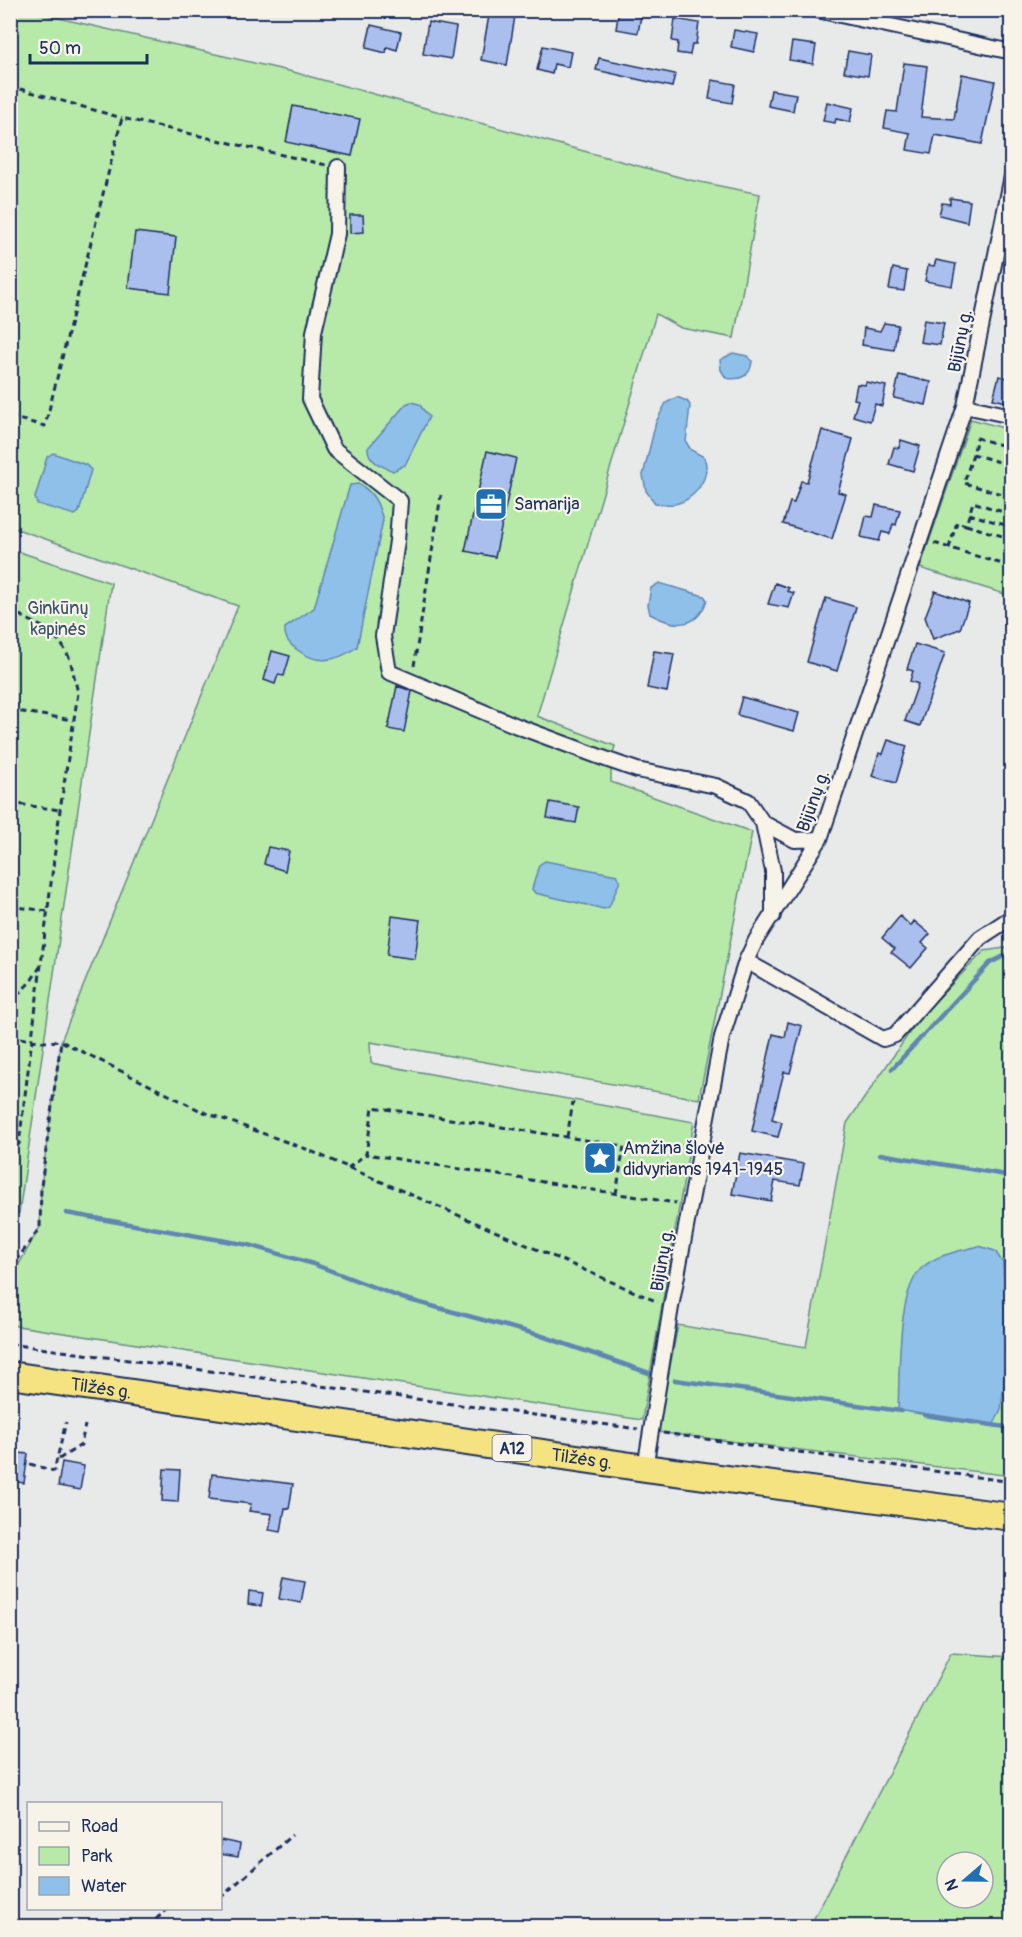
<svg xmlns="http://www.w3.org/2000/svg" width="1022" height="1937" font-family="Pangolin,sans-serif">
	<rect width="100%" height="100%" fill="#e8e9e9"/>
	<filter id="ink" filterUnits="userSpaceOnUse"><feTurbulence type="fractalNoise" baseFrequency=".0167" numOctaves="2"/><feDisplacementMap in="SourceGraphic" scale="12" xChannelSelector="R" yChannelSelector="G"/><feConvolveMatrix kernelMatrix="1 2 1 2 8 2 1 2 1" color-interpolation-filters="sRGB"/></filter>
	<g filter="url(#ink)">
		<path fill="#b7e9a9" stroke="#698c84" stroke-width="1.5" fill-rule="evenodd" d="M 11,11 L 28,11 L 293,72 L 690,180 L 760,194 L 734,338 L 681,328 L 656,314 L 537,716 L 615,746 L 611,761 L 611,782 L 752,832 L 699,1099 L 370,1042 L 371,1063 L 694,1122 L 642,1420 L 11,1325 L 11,1278 L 40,1227 L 41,1186 L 61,1041 L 238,606 L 11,527 Z
			M 971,419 L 1011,430 L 1011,596 L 920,568 Z
			M 11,549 L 111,583 L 19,1213 L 10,1211 Z
			M 1011,947 L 1011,1476 L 657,1432 L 678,1325 L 806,1347 L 847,1123 L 921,1016 L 984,951 Z
			M 951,1653 L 1011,1657 L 1011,1926 L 810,1926 ZM 947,1862 L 983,1862 L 983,1898 L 947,1898 Z"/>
		<path fill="#8ec0ea" stroke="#6086b2" stroke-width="1.5" d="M 733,353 L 747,356 L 752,361 C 751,376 740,381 726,378 L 721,370 L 720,360 Z
			M 677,397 L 687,401 L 690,405 L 686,442 L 691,450 L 704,457 C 712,476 694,502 674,504 C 668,505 661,504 655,503 L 646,491 L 643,475 L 656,422 L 666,403 Z
			M 411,402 L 419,404 L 429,417 L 405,465 L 393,471 C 382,466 368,462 368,448 L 406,404 Z
			M 53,453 L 86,465 L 91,470 L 79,512 L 75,515 L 37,504 L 35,498 L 47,457 Z
			M 359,484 C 374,493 378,503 383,520 L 357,647 C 338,661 318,665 299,651 C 290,645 284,639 285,628 L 314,608 L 350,485 Z
			M 659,583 L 704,596 L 707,600 C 697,630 674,627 650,614 L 648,605 L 651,588 Z
			M 545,861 L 617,875 L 620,881 L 609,907 L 604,909 L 535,893 L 532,889 L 539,865 Z
			M 979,1246 L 995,1251 L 1003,1263 L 1006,1314 L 1004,1384 L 1001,1409 L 993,1426 L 898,1410 C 900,1376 896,1289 923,1267 C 938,1254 960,1251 979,1246 Z"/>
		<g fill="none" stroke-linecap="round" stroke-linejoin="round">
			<path stroke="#6086b2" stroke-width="4.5" d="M 892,1069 L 990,963 L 1012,952
				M 880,1154 L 1012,1176
				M 66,1213 L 249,1245 L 313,1264 L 402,1298 L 539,1335 L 652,1374
				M 675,1380 L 901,1411
				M 924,1415 L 1012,1428"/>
		</g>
		<path fill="#abbfee" stroke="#1b2f5e" stroke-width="1.5" d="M 490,10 L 516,10 L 507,65 L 481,60 Z
			M 619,10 L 642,10 L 638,33 L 616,29 Z
			M 675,19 L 699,23 L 696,44 L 692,44 L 690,55 L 677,53 L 678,42 L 672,41 Z
			M 428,22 L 456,27 L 451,59 L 423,54 Z
			M 371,25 L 401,32 L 397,50 L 387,47 L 386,53 L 366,48 Z
			M 734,30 L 758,34 L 754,52 L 731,47 Z
			M 792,42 L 816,45 L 813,64 L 789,60 Z
			M 543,46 L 571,52 L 568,67 L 554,64 L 552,74 L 537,70 Z
			M 848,51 L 871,55 L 868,76 L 844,72 Z
			M 599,58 L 675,74 L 672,87 L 596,70 Z
			M 904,63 L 927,66 L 921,117 L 954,119 L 962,74 L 995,81 L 982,144 L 935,135 L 931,154 L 907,150 L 910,133 L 884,128 L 887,111 L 897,112 Z
			M 712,80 L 735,84 L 732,103 L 709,99 Z
			M 771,90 L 796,94 L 793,111 L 768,106 Z
			M 827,102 L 853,108 L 850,122 L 836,119 L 835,123 L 823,121 Z
			M 293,106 L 360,119 L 352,156 L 286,142 Z
			M 950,198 L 970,201 L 967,222 L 939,215 L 942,203 L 950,204 Z
			M 350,215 L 363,215 L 364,232 L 350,233 Z
			M 135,232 L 176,237 L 170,293 L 128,288 Z
			M 936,260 L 956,264 L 952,286 L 925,281 L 928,265 L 934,266 Z
			M 893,268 L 907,271 L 904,291 L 889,289 Z
			M 924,320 L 944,323 L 940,345 L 920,342 Z
			M 884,323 L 898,325 L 894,350 L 862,345 L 864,328 L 880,331 Z
			M 899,375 L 931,382 L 926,405 L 894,398 Z
			M 999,376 L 1011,379 L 1011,403 L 993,399 Z
			M 866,382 L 886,386 L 882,406 L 875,404 L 870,421 L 853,416 L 858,400 L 854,399 L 857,384 L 865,385 Z
			M 822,430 L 853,439 L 838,492 L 846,494 L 832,539 L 783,524 L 790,502 L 794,503 L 801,481 L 807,482 Z
			M 901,440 L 920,446 L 913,471 L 889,464 L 894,447 L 899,448 Z
			M 487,451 L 516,458 L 495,557 L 465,551 Z
			M 876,505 L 900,510 L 896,525 L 893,524 L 890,534 L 882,532 L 879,541 L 861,537 L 866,516 L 873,517 Z
			M 775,583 L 789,588 L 787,591 L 794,593 L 789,608 L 768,604 Z
			M 935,591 L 969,603 L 960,629 L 933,639 L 925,617 Z
			M 826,598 L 856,607 L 837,671 L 807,662 Z
			M 915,644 L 945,653 L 920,726 L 905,721 L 918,684 L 910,681 L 913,671 L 907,669 Z
			M 272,651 L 290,656 L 284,676 L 278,675 L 275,684 L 264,680 Z
			M 654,651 L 674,654 L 667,692 L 647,688 Z
			M 397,686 L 412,691 L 404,732 L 388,729 Z
			M 742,697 L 799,713 L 794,731 L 737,715 Z
			M 888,740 L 907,746 L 896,783 L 872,776 L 879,753 L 883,754 Z
			M 550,802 L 579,807 L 576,823 L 547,818 Z
			M 268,847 L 289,851 L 285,871 L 264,864 Z
			M 392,916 L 420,920 L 415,959 L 387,955 Z
			M 900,916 L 911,926 L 914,921 L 930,934 L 922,943 L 928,948 L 911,968 L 891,952 L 895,949 L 882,938 Z
			M 788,1022 L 802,1026 L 790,1073 L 784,1072 L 772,1119 L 782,1122 L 778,1137 L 752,1131 L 773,1034 L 785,1037 Z
			M 740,1153 L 804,1164 L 800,1185 L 775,1181 L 771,1201 L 732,1194 Z
			M 10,1452 L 28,1454 L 24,1483 L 10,1481 Z
			M 62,1462 L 84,1466 L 80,1490 L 58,1486 Z
			M 164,1469 L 180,1470 L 178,1502 L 162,1501 Z
			M 212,1474 L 293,1484 L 289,1509 L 285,1508 L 281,1532 L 269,1530 L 272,1514 L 249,1511 L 251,1504 L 209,1499 Z
			M 283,1577 L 305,1581 L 301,1603 L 279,1599 Z
			M 249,1591 L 263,1593 L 261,1606 L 248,1604 Z
			M 220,1840 L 240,1844 L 238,1857 L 220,1854 Z"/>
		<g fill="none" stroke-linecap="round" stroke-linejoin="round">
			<g stroke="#1b2f5e" stroke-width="18">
				<path id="street" d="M 817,10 L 1012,52
					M 338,167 L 337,234 L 314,332 L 310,399 L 334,449 L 400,501 L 397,541 L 383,636 L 389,672 L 517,726 L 611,761 L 637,770 L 716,786 L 748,801 L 763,823 L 795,840 L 820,839
					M 965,406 L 1012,416
					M 763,823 L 773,871 L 773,916
					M 746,961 L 883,1039 L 895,1035 L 980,938 L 1012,917
					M 645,1468 L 671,1307 L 722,1037 L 746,961 L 756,940 L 820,839 L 965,406 L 1012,176"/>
			</g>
			<g stroke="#1b2f5e" stroke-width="30">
				<g id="highway">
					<path id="s1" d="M 10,1375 L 645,1468 L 1012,1517"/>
				</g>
			</g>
			<path stroke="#1b2f5e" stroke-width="3" stroke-dasharray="6 4.5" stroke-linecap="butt" d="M 10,86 L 122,118
				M 10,417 L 45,426 L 122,118 L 326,165
				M 1012,448 L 977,438 L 973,454 L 1012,466
				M 973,454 L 964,483 L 1012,497
				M 969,514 L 1012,527
				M 966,525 L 1012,539
				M 934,543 L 1012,567
				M 949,548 L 957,522 L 966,525 L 973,502 L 1012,515
				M 10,610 L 48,630 L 61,643 L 70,659 L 78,693 L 60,810 L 19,1144 L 10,1133
				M 414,666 L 441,495
				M 10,710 L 73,720
				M 10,803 L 60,810
				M 10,906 L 47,911
				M 10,1003 L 31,981 L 40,967
				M 10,1036 L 43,1042 L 61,1041 L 201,1111 L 306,1149 L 658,1302
				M 567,1137 L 573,1102
				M 348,1168 L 366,1154
				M 616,1194 L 624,1146 L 373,1107 L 366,1154 L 676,1203
				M 10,1270 L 40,1227 L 41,1186 L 61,1041
				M 10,1344 L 638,1429
				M 663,1433 L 1012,1482
				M 59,1459 L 81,1445 L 85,1425
				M 30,1464 L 54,1471 L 66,1422
				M 220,1898 L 292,1835
				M 148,1926 L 169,1908"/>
			<use href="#street" stroke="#f7f3e8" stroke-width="14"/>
			<use href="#highway" stroke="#f5e382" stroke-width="26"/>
		</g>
	</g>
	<defs>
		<g id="office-square" transform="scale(1.725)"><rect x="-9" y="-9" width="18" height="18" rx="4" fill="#1f6fb2" stroke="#f7f3e8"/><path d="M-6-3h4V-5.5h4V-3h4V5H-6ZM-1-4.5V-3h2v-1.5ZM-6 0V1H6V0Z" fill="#fff"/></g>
		<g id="sight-square" transform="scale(1.725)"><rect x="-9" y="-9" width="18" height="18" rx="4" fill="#1f6fb2" stroke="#f7f3e8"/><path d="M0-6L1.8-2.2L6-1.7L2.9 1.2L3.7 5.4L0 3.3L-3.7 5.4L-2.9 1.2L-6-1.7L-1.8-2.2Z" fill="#fff"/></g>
	</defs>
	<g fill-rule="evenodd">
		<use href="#office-square" x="491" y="504"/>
		<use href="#sight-square" x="600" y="1158"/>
	</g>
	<g text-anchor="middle" stroke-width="4.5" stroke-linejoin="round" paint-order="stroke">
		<rect fill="#f7f3e8" stroke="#5d6a87" stroke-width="1.5" x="492.5" y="1435" width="39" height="26" rx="4.5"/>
		<g font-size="16" font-weight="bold" fill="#1b2f5e">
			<text x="512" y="1454">A12</text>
		</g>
		<g font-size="18" fill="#1b2f5e" stroke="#f7f3e8">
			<text transform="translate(960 341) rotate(-79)" y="6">Bijūnų g.</text>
			<text transform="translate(813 801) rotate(-70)" y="6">Bijūnų g.</text>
			<text transform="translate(662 1260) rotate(-80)" y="6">Bijūnų g.</text>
			<text dy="6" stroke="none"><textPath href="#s1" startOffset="92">Tilžės g.</textPath></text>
			<text dy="6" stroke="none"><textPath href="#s1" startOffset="578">Tilžės g.</textPath></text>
		</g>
		<g font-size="18" fill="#1b2f5e" stroke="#f7f3e8" text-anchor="start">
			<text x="514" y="510">Samarija</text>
			<text x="623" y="1154">Amžina šlovė<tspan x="623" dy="21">didvyriams 1941-1945</tspan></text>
		</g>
		<g font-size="18" fill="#3a546d" stroke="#f7f3e8">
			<text x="58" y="614">Ginkūnų<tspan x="58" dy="21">kapinės</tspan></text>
		</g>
	</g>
	<rect width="1022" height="1937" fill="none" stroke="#f7f3e8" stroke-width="36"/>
	<rect x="18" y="18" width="986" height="1901" fill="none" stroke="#1b2f5e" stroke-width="2" filter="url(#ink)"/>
	<rect x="27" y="1802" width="195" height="108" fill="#f7f3e8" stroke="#9fa5b1" stroke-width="1.5"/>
	<rect x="39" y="1822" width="30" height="9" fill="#f7f3e8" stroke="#9fa5b1" stroke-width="1.5"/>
	<text x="81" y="1832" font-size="18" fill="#1b2f5e">Road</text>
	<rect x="39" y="1847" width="30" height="18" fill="#b7e9a9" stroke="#9fa5b1" stroke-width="1.5"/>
	<text x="81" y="1862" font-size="18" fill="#1b2f5e">Park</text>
	<rect x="39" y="1877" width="30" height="18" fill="#8ec0ea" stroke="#9fa5b1" stroke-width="1.5"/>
	<text x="81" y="1892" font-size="18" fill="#1b2f5e">Water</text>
	<g transform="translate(965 1880) rotate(250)"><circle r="28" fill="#f7f3e8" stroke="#9fa5b1" stroke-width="1.5"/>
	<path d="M0-4.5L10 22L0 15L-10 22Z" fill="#1f6fb2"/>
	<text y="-9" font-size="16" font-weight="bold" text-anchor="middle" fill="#1b2f5e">N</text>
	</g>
	<path d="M30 54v9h117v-9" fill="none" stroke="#1b2f5e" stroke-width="3"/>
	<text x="39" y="54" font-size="18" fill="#1b2f5e" stroke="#f7f3e8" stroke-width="4.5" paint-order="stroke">50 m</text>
</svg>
